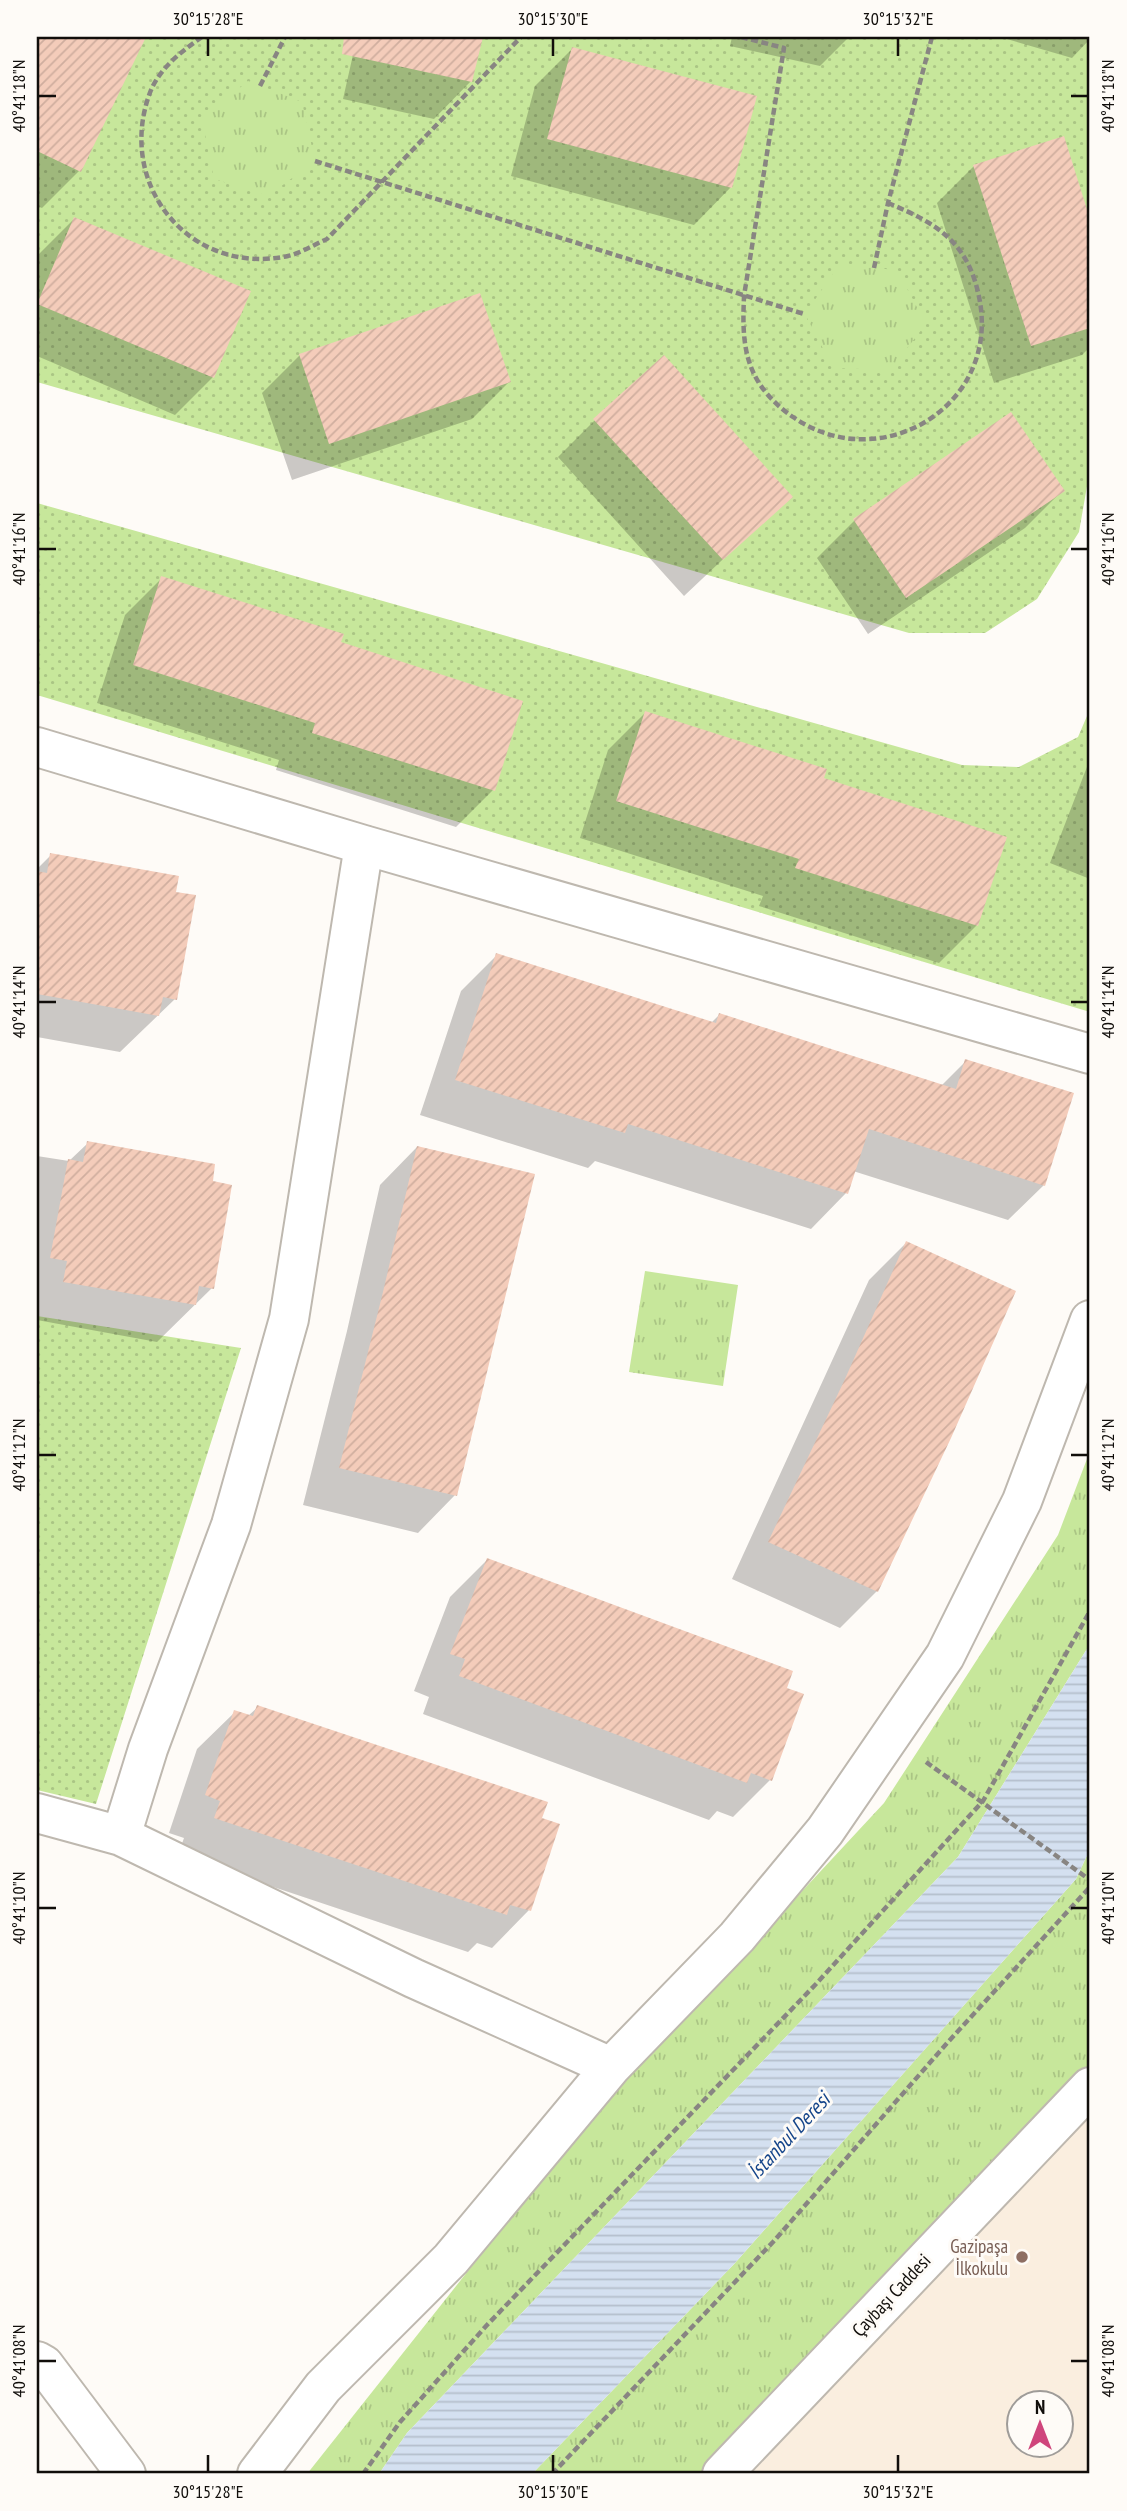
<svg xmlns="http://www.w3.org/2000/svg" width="1127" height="2511" font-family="'PT Sans Narrow',sans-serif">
	<defs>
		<pattern id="grass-dots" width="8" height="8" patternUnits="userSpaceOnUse" patternTransform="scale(1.75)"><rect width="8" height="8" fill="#c7e79b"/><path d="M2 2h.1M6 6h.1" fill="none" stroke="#aac584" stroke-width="1.8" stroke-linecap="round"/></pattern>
		<pattern id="park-tufts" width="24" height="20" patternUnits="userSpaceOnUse" patternTransform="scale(1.75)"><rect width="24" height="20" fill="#c7e79b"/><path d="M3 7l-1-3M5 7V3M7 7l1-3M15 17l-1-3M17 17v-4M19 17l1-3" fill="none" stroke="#aac584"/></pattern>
		<pattern id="water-rules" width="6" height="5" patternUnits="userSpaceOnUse" patternTransform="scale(1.75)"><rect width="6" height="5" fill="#d4e0f0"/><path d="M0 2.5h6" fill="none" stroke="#b5bfcc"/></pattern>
		<pattern id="building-hatch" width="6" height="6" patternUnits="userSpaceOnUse" patternTransform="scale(1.75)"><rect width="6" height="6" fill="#f4ccba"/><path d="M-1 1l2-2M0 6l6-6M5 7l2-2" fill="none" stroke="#d0ae9f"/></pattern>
	</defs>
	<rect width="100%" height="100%" fill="#fefbf7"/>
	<path fill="#faeedf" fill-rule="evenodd" d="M 1090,2112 L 1090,2474 L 751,2474 ZM 1018,2402 L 1060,2402 L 1060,2444 L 1018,2444 Z"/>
	<path fill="url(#grass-dots)" d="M 37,37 L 1090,37 L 1090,469 L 1079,532 L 1037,599 L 985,633 L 909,633 L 37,382 Z
		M 37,503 L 962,765 L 1019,767 L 1078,737 L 1090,709 L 1090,1012 L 37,695 Z
		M 37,1316 L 241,1348 L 96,1804 L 37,1790 Z"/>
	<path fill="url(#park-tufts)" d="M 248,81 L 302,102 L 315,161 L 268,196 L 214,179 L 202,119 Z
		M 839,265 L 897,270 L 926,324 L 890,370 L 833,368 L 805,314 Z
		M 645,1271 L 738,1285 L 723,1386 L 629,1372 Z
		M 1090,1451 L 1090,1644 L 958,1857 L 407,2433 L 379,2474 L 307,2474 L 579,2131 L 884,1803 L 1058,1535 Z
		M 1090,1849 L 1090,2106 L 732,2474 L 532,2474 L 735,2263 L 1076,1879 Z"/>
	<path fill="url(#water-rules)" d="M 1090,1644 L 1090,1849 L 1076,1879 L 735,2263 L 532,2474 L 379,2474 L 407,2433 L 958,1857 Z"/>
	<path fill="#0003" d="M 37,37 L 144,37 L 79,171 L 42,208 L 37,206 Z
		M 357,37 L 481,37 L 471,81 L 434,119 L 343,99 Z
		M 732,37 L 849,37 L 820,66 L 730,46 Z
		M 1000,37 L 1090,37 L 1090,39 L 1072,58 Z
		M 572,49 L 731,187 L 694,225 L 511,176 L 535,86 Z
		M 1063,138 L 1090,225 L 1090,347 L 1082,355 L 994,383 L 937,203 L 974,166 Z
		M 74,219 L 213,377 L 175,415 L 37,356 L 37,256 Z
		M 300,355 L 509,382 L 472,419 L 292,480 L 262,393 Z
		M 1011,414 L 1062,491 L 1025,528 L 868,634 L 817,558 L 854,521 Z
		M 595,420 L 790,496 L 684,596 L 558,457 Z
		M 162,578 L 339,644 L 493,790 L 456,827 L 276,770 L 279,760 L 97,703 L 125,615 Z
		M 645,713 L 822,779 L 977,925 L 939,963 L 759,906 L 763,896 L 580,838 L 608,750 Z
		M 1090,759 L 1090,879 L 1050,863 Z
		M 51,855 L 174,893 L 175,999 L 120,1052 L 37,1037 L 37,869 Z
		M 497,955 L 711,1023 L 719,1015 L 941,1086 L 966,1061 L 1044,1185 L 1008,1220 L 853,1171 L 846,1193 L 811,1229 L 595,1161 L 588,1168 L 420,1115 L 461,991 Z
		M 88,1143 L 211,1182 L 212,1288 L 157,1342 L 37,1320 L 37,1156 L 69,1161 Z
		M 417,1147 L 455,1495 L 418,1533 L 303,1505 L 347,1331 L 380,1185 Z
		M 906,1243 L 877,1591 L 840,1628 L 732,1579 L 869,1280 Z
		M 487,1560 L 784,1689 L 770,1780 L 733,1817 L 717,1811 L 709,1820 L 423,1714 L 429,1697 L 414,1691 L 450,1597 Z
		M 258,1707 L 540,1819 L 529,1910 L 492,1948 L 477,1943 L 468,1952 L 178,1855 L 184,1838 L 169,1833 L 197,1749 L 235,1712 L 248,1716 Z"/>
	<path fill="url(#building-hatch)" d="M 37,37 L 146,37 L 81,172 L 37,151 Z
		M 344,37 L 483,37 L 472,82 L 342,54 Z
		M 572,47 L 757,96 L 732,188 L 547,139 Z
		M 1064,136 L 1090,219 L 1090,328 L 1031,346 L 973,165 Z
		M 74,217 L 251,291 L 214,378 L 37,304 Z
		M 480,293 L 511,382 L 329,444 L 299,354 Z
		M 664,355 L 793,497 L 723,560 L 593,419 Z
		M 1011,412 L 1065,491 L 906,598 L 853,519 Z
		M 161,576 L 344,634 L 341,642 L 523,701 L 495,791 L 312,733 L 315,723 L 133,665 Z
		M 645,711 L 827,769 L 824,778 L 1007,837 L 978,926 L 795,868 L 799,859 L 616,801 Z
		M 50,853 L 179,876 L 176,892 L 196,895 L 177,1000 L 163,997 L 159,1016 L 37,994 L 37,871 L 47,873 Z
		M 496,953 L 716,1023 L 719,1013 L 956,1089 L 965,1059 L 1074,1093 L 1045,1186 L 869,1129 L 848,1194 L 628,1124 L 625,1133 L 455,1080 Z
		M 87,1141 L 215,1164 L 213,1181 L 232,1185 L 214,1289 L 199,1286 L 196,1305 L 63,1282 L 67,1261 L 50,1258 L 68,1159 L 83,1162 Z
		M 417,1146 L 535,1174 L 457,1496 L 339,1468 L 383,1292 Z
		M 906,1241 L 1016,1291 L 951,1438 L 878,1592 L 768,1542 L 845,1379 Z
		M 487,1558 L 793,1671 L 787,1688 L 804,1694 L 772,1781 L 751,1773 L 747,1783 L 459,1676 L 465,1659 L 450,1654 Z
		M 257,1705 L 548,1802 L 542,1818 L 560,1824 L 531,1911 L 510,1905 L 507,1915 L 214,1818 L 220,1801 L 205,1795 L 234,1710 L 253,1716 Z"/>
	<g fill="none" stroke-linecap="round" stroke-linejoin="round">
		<g stroke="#beb8af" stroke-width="42">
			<path id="street" d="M 37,747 L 364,845 L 1090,1054
				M 37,1813 L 121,1836 L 413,1978 L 611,2067
				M 121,1836 L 148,1749 L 231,1525 L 289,1319 L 364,845
				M 37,2361 L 44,2365 L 126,2474
				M 257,2474 L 323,2387 L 451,2259 L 611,2067 L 737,1937 L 825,1831 L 945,1656 L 1022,1501 L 1090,1320
				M 722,2474 L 1090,2087"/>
		</g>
		<path stroke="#888582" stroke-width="4.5" stroke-dasharray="7 3.5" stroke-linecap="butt" d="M 202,37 C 182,51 161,67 151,90 C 114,183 189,277 288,256 C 301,253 315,244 327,239 L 521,37
			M 741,37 L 784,48 L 744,296 C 743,322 742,349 754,374 C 762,391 778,407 793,417 C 879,477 998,408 980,302 C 970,244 939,224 888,203
			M 260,86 L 285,37
			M 315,161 L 804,314
			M 874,268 L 888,203 L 932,37
			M 926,1762 L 1090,1880
			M 363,2474 L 400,2422 L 487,2325 L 816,1984 L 983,1801 L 1090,1611
			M 552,2474 L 773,2242 L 948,2042 L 1090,1887"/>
		<use href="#street" stroke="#fff" stroke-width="38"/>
	</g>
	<path fill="none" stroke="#110e0b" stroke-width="2.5" d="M 208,38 L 208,56M 553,38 L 553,56M 898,38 L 898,56M 38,96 L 56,96M 1071,96 L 1088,96M 38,549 L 56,549M 1071,549 L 1088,549M 38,1002 L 56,1002M 1071,1002 L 1088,1002M 38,1455 L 56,1455M 1071,1455 L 1088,1455M 38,1908 L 56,1908M 1071,1908 L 1088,1908M 38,2361 L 56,2361M 1071,2361 L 1088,2361M 208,2455 L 208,2472M 553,2455 L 553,2472M 898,2455 L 898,2472"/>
	<circle fill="#8d6e63" stroke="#fefbf7" stroke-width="2.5" cx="1022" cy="2257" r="7"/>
	<g text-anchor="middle" stroke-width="6" stroke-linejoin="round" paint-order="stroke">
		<g font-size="19" fill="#785e54" stroke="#fefbf7" text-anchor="end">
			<text x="1008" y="2253">Gazipaşa<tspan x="1008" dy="22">İlkokulu</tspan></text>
		</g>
		<g font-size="19" fill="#110e0b" stroke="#fefbf7">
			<text transform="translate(891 2295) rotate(-47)" y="7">Çaybaşı Caddesi</text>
		</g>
		<g font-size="21" font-style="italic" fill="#15458a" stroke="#fefbf7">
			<text transform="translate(789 2136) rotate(-47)" y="7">İstanbul Deresi</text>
		</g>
	</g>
	<rect width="1127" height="2511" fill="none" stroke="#fefbf7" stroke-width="77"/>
	<g transform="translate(1040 2424)"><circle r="33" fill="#fefbf7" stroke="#9f9c99" stroke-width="2"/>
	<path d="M0-5L12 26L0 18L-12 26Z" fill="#cf457c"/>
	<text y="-10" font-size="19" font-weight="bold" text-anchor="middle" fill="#110e0b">N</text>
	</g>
	<rect x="38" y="38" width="1050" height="2434" fill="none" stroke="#110e0b" stroke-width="2.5"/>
	<g font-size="18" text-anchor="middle" fill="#110e0b">
		<text x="208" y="25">30°15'28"E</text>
		<text x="553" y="25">30°15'30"E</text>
		<text x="898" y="25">30°15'32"E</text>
		<text transform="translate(19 96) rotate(-90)" y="6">40°41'18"N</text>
		<text transform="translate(1108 96) rotate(-90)" y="6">40°41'18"N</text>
		<text transform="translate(19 549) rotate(-90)" y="6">40°41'16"N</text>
		<text transform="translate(1108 549) rotate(-90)" y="6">40°41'16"N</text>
		<text transform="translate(19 1002) rotate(-90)" y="6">40°41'14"N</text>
		<text transform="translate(1108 1002) rotate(-90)" y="6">40°41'14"N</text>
		<text transform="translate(19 1455) rotate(-90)" y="6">40°41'12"N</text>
		<text transform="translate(1108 1455) rotate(-90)" y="6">40°41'12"N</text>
		<text transform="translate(19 1908) rotate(-90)" y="6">40°41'10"N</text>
		<text transform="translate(1108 1908) rotate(-90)" y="6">40°41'10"N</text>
		<text transform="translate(19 2361) rotate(-90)" y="6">40°41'08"N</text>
		<text transform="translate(1108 2361) rotate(-90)" y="6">40°41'08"N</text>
		<text x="208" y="2498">30°15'28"E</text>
		<text x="553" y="2498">30°15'30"E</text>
		<text x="898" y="2498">30°15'32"E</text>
	</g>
</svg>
